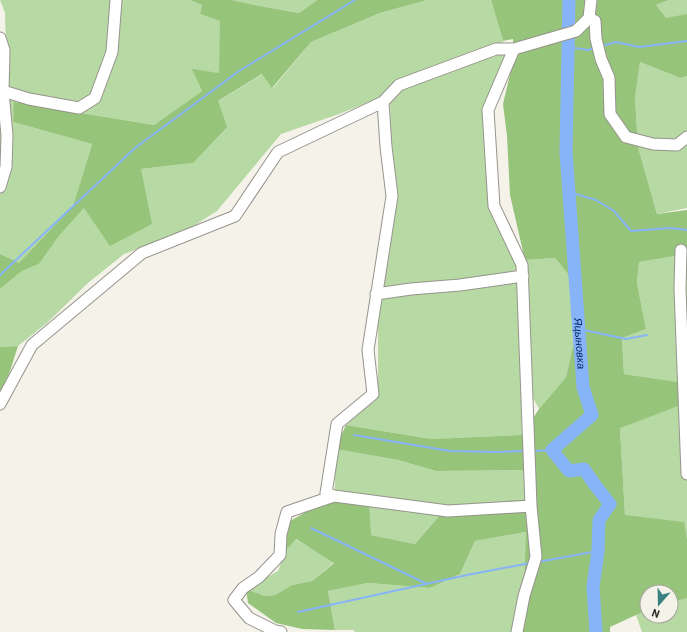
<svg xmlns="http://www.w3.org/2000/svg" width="687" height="632" font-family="Barlow,sans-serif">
	<rect width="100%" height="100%" fill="#f4f2e9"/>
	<path fill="#b7d9a3" d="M 0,0 L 190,0 L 202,5 L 200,14 L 221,21 L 219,73 L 193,70 L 202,91 L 154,125 L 15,102 L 13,122 L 92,144 L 73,206 L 19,264 L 0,254 L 0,89 L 7,89 L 5,13 Z
		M 232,0 L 317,0 L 299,13 L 260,6 Z
		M 427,0 L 491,0 L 506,52 L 492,104 L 500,216 L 518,264 L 522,435 L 431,439 L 346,425 L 378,397 L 378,315 L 391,156 L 390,94 L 339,114 L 281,134 L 217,211 L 184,232 L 124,254 L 88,283 L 48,322 L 18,346 L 0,347 L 0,289 L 22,271 L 39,264 L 59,236 L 84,208 L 141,169 L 193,163 L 217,102 L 263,74 L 273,88 L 311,42 L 380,13 Z
		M 669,0 L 687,0 L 687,14 L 666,19 L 656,5 Z
		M 640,62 L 680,78 L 687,76 L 687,208 L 657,214 L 638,147 L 635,98 Z
		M 687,254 L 687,539 L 683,522 L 625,516 L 620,427 L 684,404 L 683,383 L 624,374 L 622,338 L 646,329 L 637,283 L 639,262 Z
		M 555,258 L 568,274 L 575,337 L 566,377 L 539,409 L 529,390 L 525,260 Z
		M 335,449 L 398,460 L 436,471 L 526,470 L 526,505 L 440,515 L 415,544 L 371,535 L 332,497 L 335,487 Z
		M 526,532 L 524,580 L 518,632 L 355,632 L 353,630 L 335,630 L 328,591 L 368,583 L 430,588 L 460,574 L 475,541 Z
		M 295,539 L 334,562 L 312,581 L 292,585 L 275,595 L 265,596 L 246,589 L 278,571 L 286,550 Z
		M 687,598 L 687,632 L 642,632 L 636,615 L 647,611 L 647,616 L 671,616 L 671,603 Z"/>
	<path fill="#96c47b" d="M 190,0 L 232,0 L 260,6 L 299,13 L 317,0 L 427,0 L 380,13 L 311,42 L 272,88 L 262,74 L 218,101 L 227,127 L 193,163 L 141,169 L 152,224 L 110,246 L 84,208 L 59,236 L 39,264 L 22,271 L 0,289 L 0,254 L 19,263 L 73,206 L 92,144 L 13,122 L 14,102 L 154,125 L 202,91 L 192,69 L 219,73 L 220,21 L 200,14 L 202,5 Z
		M 491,0 L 669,0 L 656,5 L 666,18 L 687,14 L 687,76 L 680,78 L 640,62 L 635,98 L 638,147 L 657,214 L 687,210 L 687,254 L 639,262 L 637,283 L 646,329 L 622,338 L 624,374 L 684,383 L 684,404 L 620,428 L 625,515 L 684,522 L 687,539 L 687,598 L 671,603 L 671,592 L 647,592 L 647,611 L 636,615 L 610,627 L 610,632 L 518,632 L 524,580 L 526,532 L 475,541 L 460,574 L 430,588 L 368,583 L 328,591 L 335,630 L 302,629 L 276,623 L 248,603 L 246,589 L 265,596 L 275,595 L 292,585 L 312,581 L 334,563 L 296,539 L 286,550 L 285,524 L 332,497 L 369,503 L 371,535 L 415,544 L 440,515 L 526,505 L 525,470 L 436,471 L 398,460 L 335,449 L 346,425 L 431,439 L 522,435 L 539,409 L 566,377 L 575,337 L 568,274 L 555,258 L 525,260 L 510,195 L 507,136 L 503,104 L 513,62 L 513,39 L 503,41 Z
		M 18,346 L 10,371 L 0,393 L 0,347 Z"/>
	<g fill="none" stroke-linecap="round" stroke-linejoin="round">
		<path stroke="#87b4f9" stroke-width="2" d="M 602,46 L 616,42 L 639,47 L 687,41
			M 568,47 L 588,50 L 594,48
			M 569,192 L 596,200 L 614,211 L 631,231 L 670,228 L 687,230
			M 0,275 L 135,148 L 239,71 L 355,0
			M 579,329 L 626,339 L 647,335
			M 354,435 L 450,451 L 497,452 L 525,451
			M 534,451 L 552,450
			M 311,528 L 425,583
			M 538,562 L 598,551
			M 298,612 L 467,575 L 530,563"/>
		<path stroke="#87b4f9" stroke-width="13" id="s1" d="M 569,0 L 566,152 L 583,387 L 592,415 L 552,450 L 569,471 L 584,469 L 595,485 L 610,504 L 599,520 L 598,551 L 593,587 L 596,632"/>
		<g stroke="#96948c" stroke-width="13">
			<path id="minor" d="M 589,18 L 595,21 L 596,39 L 601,59 L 609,78 L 610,114 L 626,137 L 653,144 L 677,145 L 687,137
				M 0,38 L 4,50 L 3,91 L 29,99 L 79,108 L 95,98 L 112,52 L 116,0
				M 514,49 L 488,110 L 494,206 L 522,265 L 531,506 L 536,557 L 524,596 L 517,632
				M 0,91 L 3,91 L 7,136 L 6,167 L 0,187
				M 681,250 L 680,289 L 687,474
				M 376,294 L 411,289 L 460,285 L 523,276
				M 0,404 L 32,345 L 142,253 L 235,216 L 278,152 L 383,102 L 399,85 L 496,49 L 514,49 L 576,31 L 589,18 L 591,0
				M 334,496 L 448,511 L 531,506
				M 281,632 L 275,631 L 249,618 L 234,600 L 243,588 L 259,577 L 280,555 L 281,534 L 287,512 L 334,496 L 326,493 L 337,424 L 373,394 L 368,350 L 392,196 L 386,147 L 383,102"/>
		</g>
		<use href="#minor" stroke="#fff" stroke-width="11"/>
	</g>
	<g text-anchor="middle" stroke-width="4" stroke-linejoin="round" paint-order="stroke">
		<g font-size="11" font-style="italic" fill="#00245f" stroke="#f4f2e9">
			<text dy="4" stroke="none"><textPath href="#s1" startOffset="344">Яцыновка</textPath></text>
		</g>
	</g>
	<g transform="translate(659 604) rotate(200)"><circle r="19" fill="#f4f2e9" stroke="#a6a49d"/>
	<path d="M0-3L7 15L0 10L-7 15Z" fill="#388180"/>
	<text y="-6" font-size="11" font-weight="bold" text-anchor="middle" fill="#302f2c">N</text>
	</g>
</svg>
